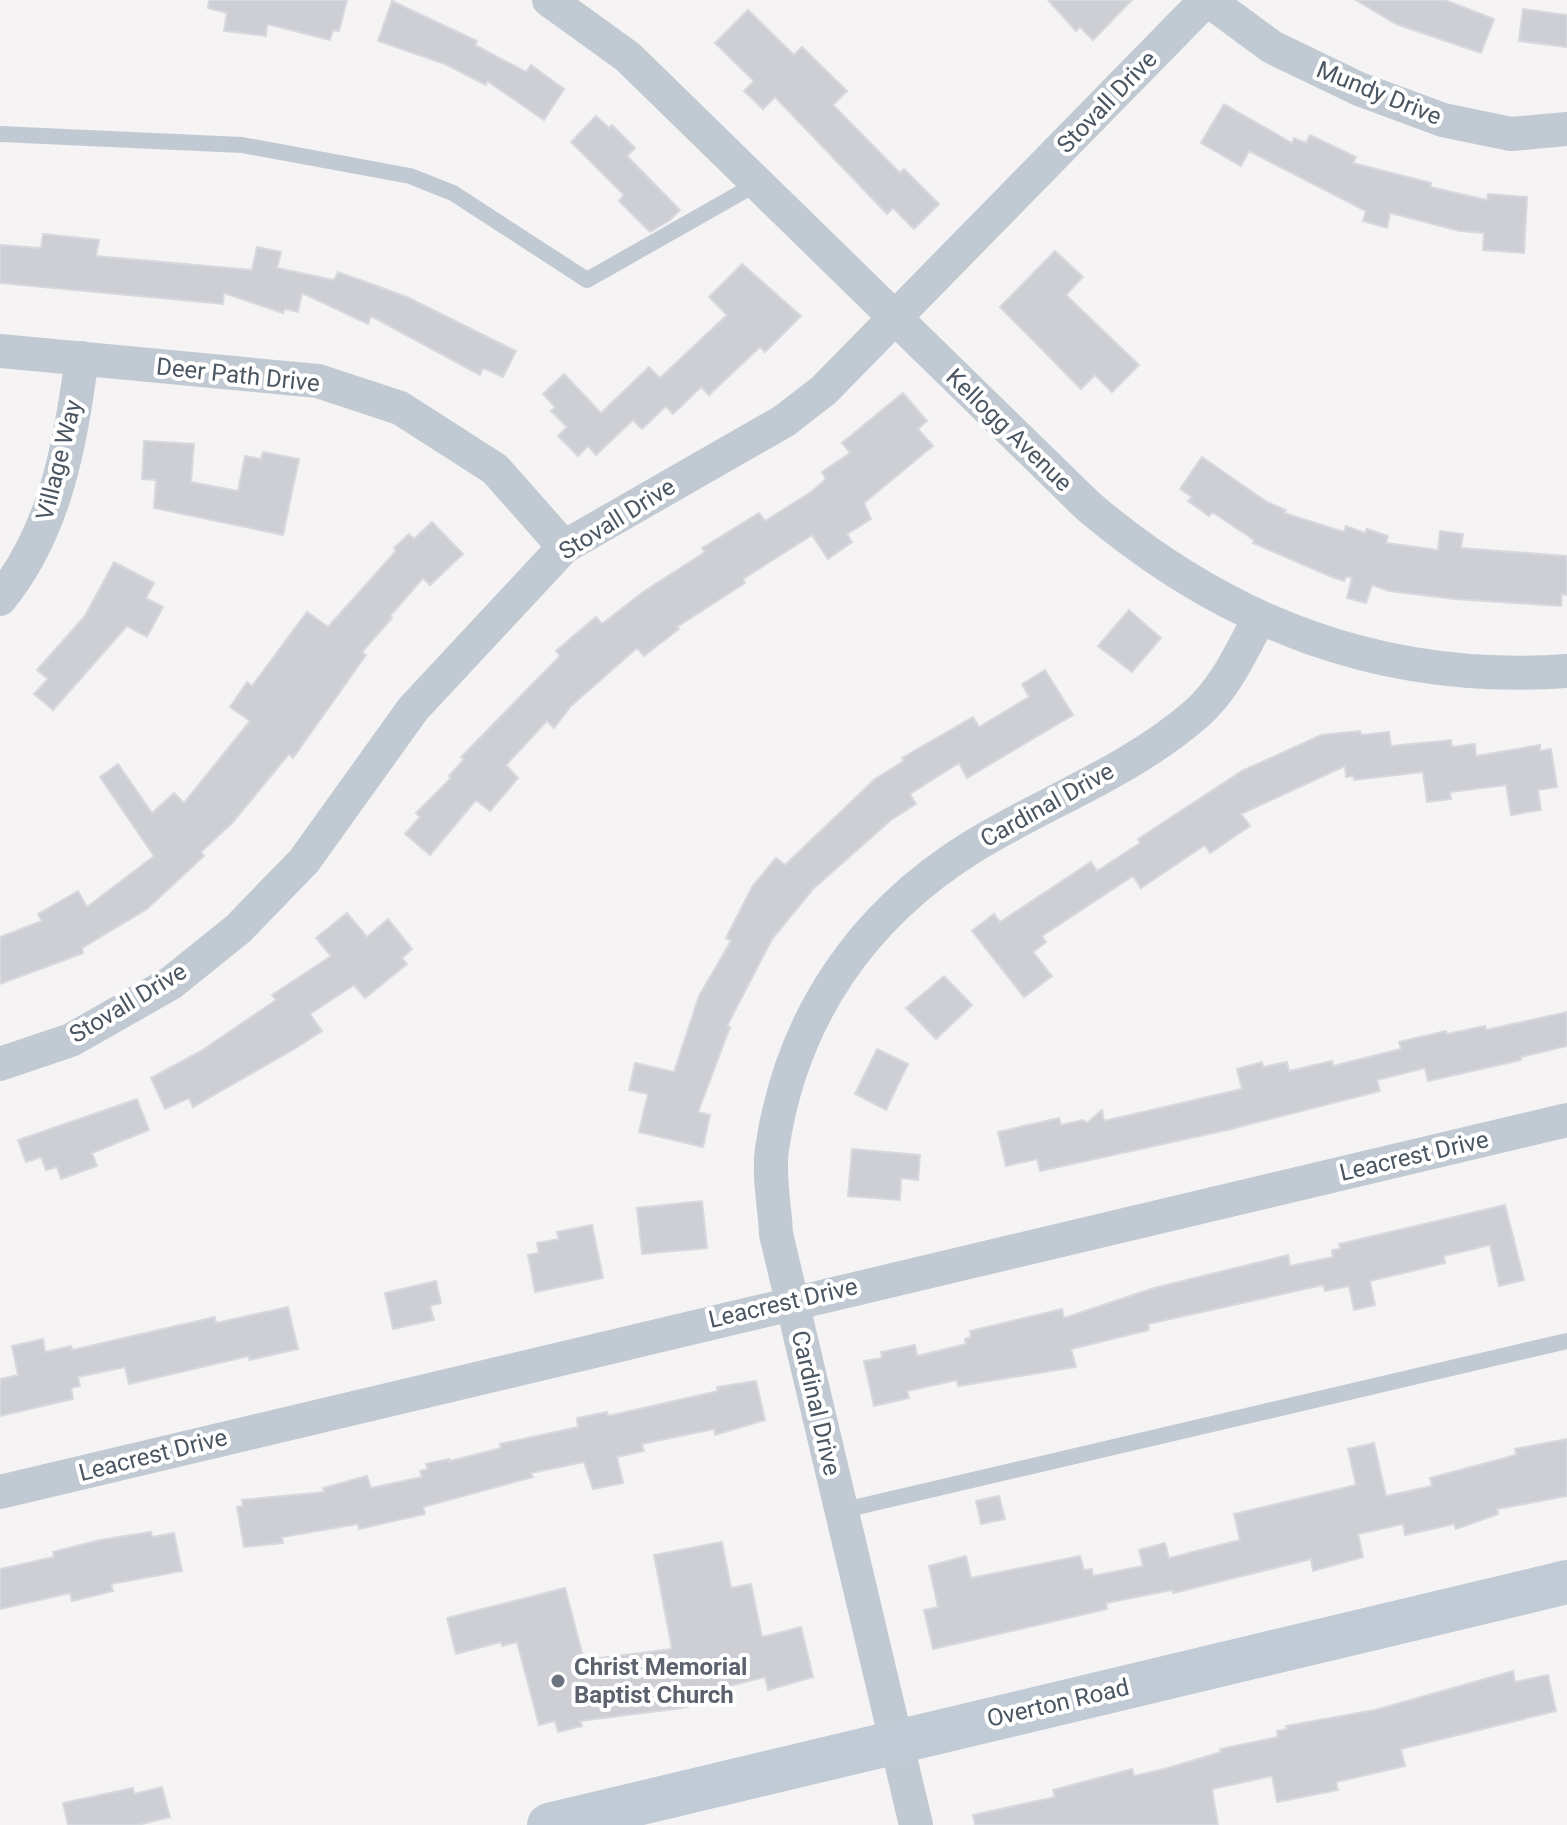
<svg xmlns="http://www.w3.org/2000/svg" width="1567" height="1825" font-family="Roboto,sans-serif">
	<rect width="100%" height="100%" fill="#f5f3f3"/>
	<path fill="#cdcfd5" stroke="#d7d9de" stroke-width="2" d="M 209,0 L 347,0 L 339,31 L 333,30 L 330,40 L 267,24 L 266,36 L 224,31 L 227,13 L 208,8 Z
		M 1048,0 L 1132,0 L 1093,40 L 1080,27 L 1076,31 Z
		M 1356,0 L 1445,0 L 1494,19 L 1481,53 L 1396,24 Z
		M 392,1 L 477,41 L 475,45 L 526,72 L 531,65 L 564,89 L 544,120 L 487,81 L 486,85 L 445,64 L 378,41 Z
		M 1523,9 L 1567,15 L 1567,47 L 1519,41 Z
		M 748,10 L 794,55 L 802,47 L 847,91 L 833,105 L 900,173 L 904,169 L 939,204 L 914,229 L 893,208 L 887,214 L 775,97 L 763,109 L 744,91 L 754,81 L 715,43 Z
		M 1224,104 L 1292,143 L 1294,138 L 1306,143 L 1310,135 L 1356,157 L 1353,163 L 1431,183 L 1430,187 L 1487,200 L 1488,194 L 1527,197 L 1524,253 L 1483,250 L 1484,233 L 1460,231 L 1390,213 L 1387,228 L 1363,221 L 1366,211 L 1249,151 L 1241,166 L 1201,143 Z
		M 596,116 L 609,128 L 612,125 L 635,148 L 627,156 L 680,210 L 670,220 L 650,232 L 619,201 L 624,195 L 571,142 Z
		M 43,234 L 99,240 L 96,256 L 252,270 L 257,247 L 281,252 L 277,268 L 334,280 L 338,272 L 407,297 L 516,351 L 503,377 L 483,368 L 480,375 L 371,316 L 368,324 L 302,293 L 298,312 L 285,309 L 283,313 L 224,293 L 223,304 L 0,283 L 0,245 L 41,248 Z
		M 1055,251 L 1083,277 L 1066,295 L 1139,365 L 1112,392 L 1095,375 L 1081,389 L 1000,307 Z
		M 742,264 L 801,316 L 765,352 L 760,347 L 709,395 L 701,387 L 673,414 L 666,406 L 642,429 L 633,420 L 596,455 L 588,446 L 578,456 L 558,436 L 567,427 L 551,411 L 555,407 L 543,394 L 564,374 L 601,413 L 649,367 L 660,378 L 727,315 L 709,297 Z
		M 903,393 L 927,421 L 918,429 L 933,446 L 864,503 L 871,519 L 847,534 L 852,542 L 828,559 L 812,535 L 743,579 L 745,583 L 677,627 L 679,629 L 644,656 L 637,648 L 571,706 L 554,728 L 547,721 L 506,765 L 518,778 L 490,811 L 476,800 L 430,855 L 405,834 L 420,817 L 416,813 L 451,778 L 449,776 L 464,759 L 461,757 L 560,656 L 556,651 L 596,617 L 602,624 L 643,592 L 705,552 L 702,548 L 759,513 L 765,521 L 811,492 L 826,479 L 822,472 L 850,453 L 842,443 Z
		M 144,441 L 194,444 L 191,482 L 238,491 L 245,456 L 261,459 L 263,452 L 299,459 L 283,535 L 154,508 L 156,480 L 142,479 Z
		M 1202,457 L 1267,502 L 1286,510 L 1284,513 L 1344,532 L 1346,526 L 1365,533 L 1367,529 L 1388,536 L 1386,543 L 1438,550 L 1440,531 L 1463,534 L 1461,548 L 1567,556 L 1567,595 L 1562,594 L 1561,606 L 1455,599 L 1389,591 L 1372,585 L 1366,603 L 1347,598 L 1352,578 L 1346,576 L 1344,581 L 1332,577 L 1253,543 L 1254,540 L 1212,512 L 1209,516 L 1188,501 L 1192,497 L 1180,489 Z
		M 432,522 L 463,554 L 430,585 L 423,578 L 390,616 L 392,618 L 362,652 L 366,655 L 293,758 L 289,754 L 233,822 L 201,852 L 204,856 L 147,909 L 82,948 L 83,953 L 0,984 L 0,937 L 42,921 L 38,914 L 78,891 L 87,907 L 154,856 L 100,777 L 118,764 L 152,813 L 174,793 L 184,803 L 250,721 L 230,707 L 247,682 L 252,686 L 307,612 L 328,627 L 396,551 L 394,548 L 409,534 L 414,539 Z
		M 114,562 L 154,583 L 146,598 L 163,607 L 147,637 L 127,626 L 53,710 L 34,694 L 48,679 L 37,670 L 85,616 Z
		M 1129,610 L 1161,638 L 1132,672 L 1098,646 Z
		M 1045,670 L 1073,715 L 967,778 L 959,763 L 910,794 L 916,804 L 891,820 L 813,889 L 772,939 L 727,1026 L 730,1027 L 698,1112 L 710,1115 L 703,1147 L 639,1132 L 648,1094 L 629,1090 L 635,1063 L 674,1072 L 699,996 L 731,941 L 726,938 L 752,887 L 776,858 L 785,865 L 875,779 L 904,761 L 902,758 L 973,717 L 979,727 L 1029,697 L 1022,684 Z
		M 1360,731 L 1361,735 L 1389,732 L 1391,746 L 1451,740 L 1452,747 L 1475,744 L 1476,756 L 1540,745 L 1540,751 L 1551,749 L 1557,787 L 1538,790 L 1541,810 L 1511,815 L 1506,785 L 1450,792 L 1451,799 L 1427,802 L 1423,772 L 1354,780 L 1354,776 L 1346,777 L 1345,766 L 1241,814 L 1250,826 L 1210,853 L 1205,845 L 1141,888 L 1133,876 L 1042,936 L 1046,942 L 1033,952 L 1052,976 L 1024,997 L 972,931 L 994,914 L 1000,922 L 1091,862 L 1097,871 L 1140,843 L 1138,839 L 1242,771 L 1321,735 Z
		M 347,913 L 367,937 L 388,919 L 412,949 L 402,958 L 407,964 L 365,998 L 354,985 L 310,1014 L 322,1031 L 296,1048 L 193,1107 L 189,1098 L 165,1109 L 151,1078 L 201,1051 L 276,1000 L 272,995 L 331,956 L 316,938 Z
		M 944,976 L 972,1005 L 936,1039 L 906,1008 Z
		M 1567,1012 L 1567,1046 L 1521,1057 L 1521,1060 L 1428,1081 L 1425,1068 L 1377,1080 L 1380,1091 L 1227,1130 L 1040,1171 L 1037,1159 L 1006,1166 L 998,1132 L 1059,1118 L 1061,1125 L 1083,1120 L 1087,1123 L 1102,1110 L 1104,1121 L 1242,1089 L 1237,1069 L 1262,1062 L 1263,1067 L 1287,1062 L 1289,1071 L 1332,1061 L 1333,1066 L 1401,1049 L 1399,1042 L 1446,1031 L 1447,1034 L 1485,1026 L 1486,1030 Z
		M 877,1049 L 908,1064 L 886,1110 L 855,1094 Z
		M 137,1099 L 149,1130 L 92,1153 L 97,1166 L 61,1179 L 57,1167 L 46,1170 L 41,1157 L 26,1162 L 18,1140 Z
		M 852,1149 L 920,1155 L 918,1180 L 901,1178 L 900,1200 L 848,1196 Z
		M 702,1201 L 707,1248 L 642,1254 L 637,1208 Z
		M 1505,1205 L 1524,1280 L 1499,1286 L 1490,1245 L 1444,1256 L 1445,1263 L 1370,1281 L 1375,1305 L 1354,1310 L 1349,1286 L 1325,1291 L 1323,1285 L 1148,1324 L 1149,1330 L 1071,1349 L 1076,1367 L 958,1386 L 957,1380 L 907,1391 L 909,1398 L 874,1406 L 864,1361 L 882,1358 L 881,1352 L 915,1345 L 917,1356 L 966,1344 L 965,1339 L 971,1337 L 970,1331 L 1062,1309 L 1064,1318 L 1154,1288 L 1288,1255 L 1290,1266 L 1333,1257 L 1332,1250 L 1340,1249 L 1339,1244 Z
		M 592,1225 L 603,1278 L 535,1292 L 528,1255 L 539,1253 L 537,1243 L 559,1239 L 557,1232 Z
		M 436,1281 L 441,1303 L 430,1306 L 434,1320 L 393,1329 L 385,1293 Z
		M 288,1307 L 298,1349 L 249,1360 L 249,1356 L 129,1384 L 125,1367 L 78,1377 L 80,1386 L 71,1388 L 73,1399 L 0,1416 L 0,1379 L 18,1375 L 12,1346 L 43,1339 L 45,1352 L 71,1346 L 72,1350 L 215,1317 L 216,1323 Z
		M 756,1381 L 765,1420 L 715,1435 L 714,1429 L 642,1444 L 644,1451 L 617,1457 L 623,1483 L 593,1489 L 584,1462 L 531,1473 L 533,1477 L 423,1507 L 425,1514 L 359,1529 L 358,1524 L 282,1537 L 283,1543 L 244,1547 L 237,1507 L 243,1506 L 242,1500 L 324,1492 L 323,1488 L 367,1476 L 371,1488 L 422,1477 L 420,1471 L 428,1469 L 426,1464 L 449,1459 L 450,1461 L 501,1448 L 500,1444 L 578,1427 L 577,1418 L 607,1412 L 608,1416 L 718,1391 L 717,1387 Z
		M 1567,1439 L 1567,1496 L 1497,1509 L 1498,1514 L 1456,1529 L 1454,1524 L 1405,1535 L 1403,1524 L 1358,1534 L 1363,1557 L 1313,1571 L 1311,1559 L 1173,1593 L 1172,1590 L 1106,1603 L 1107,1609 L 933,1649 L 924,1610 L 938,1607 L 929,1566 L 966,1556 L 971,1578 L 1080,1556 L 1084,1570 L 1092,1569 L 1093,1576 L 1143,1566 L 1139,1550 L 1165,1543 L 1169,1558 L 1240,1540 L 1234,1514 L 1356,1485 L 1348,1449 L 1374,1443 L 1386,1496 L 1432,1486 L 1430,1478 L 1516,1455 L 1515,1449 Z
		M 999,1496 L 1005,1519 L 981,1524 L 976,1501 Z
		M 151,1532 L 152,1537 L 174,1533 L 182,1571 L 111,1584 L 113,1591 L 72,1601 L 70,1593 L 0,1609 L 0,1569 L 54,1557 L 53,1552 L 100,1540 Z
		M 722,1542 L 731,1588 L 751,1584 L 762,1637 L 801,1627 L 813,1677 L 768,1690 L 765,1677 L 718,1689 L 721,1698 L 682,1708 L 580,1721 L 582,1726 L 558,1732 L 555,1721 L 539,1725 L 517,1642 L 502,1646 L 501,1642 L 456,1654 L 447,1618 L 565,1588 L 584,1660 L 672,1649 L 654,1555 Z
		M 1513,1671 L 1515,1682 L 1548,1675 L 1556,1711 L 1401,1749 L 1405,1766 L 1336,1782 L 1338,1790 L 1277,1802 L 1272,1776 L 1212,1789 L 1218,1825 L 975,1825 L 973,1815 L 1055,1797 L 1053,1790 L 1132,1769 L 1134,1776 L 1168,1768 L 1221,1752 L 1220,1749 L 1278,1737 L 1277,1731 L 1287,1729 L 1286,1726 L 1375,1710 Z
		M 162,1787 L 170,1817 L 138,1825 L 68,1825 L 63,1803 L 133,1788 L 134,1794 Z"/>
	<g fill="none" stroke-linecap="round" stroke-linejoin="round">
		<path stroke="#c1cad2" stroke-width="16" d="M 0,134 L 242,145 L 410,176 L 453,193 L 587,280 L 758,183
			M 840,1511 L 1567,1341"/>
		<path stroke="#c1cad2" stroke-width="34" d="M 549,0 L 628,57 L 1088,506 C 1227,624 1383,684 1567,671
			M 1208,0 L 1272,47 L 1359,89 L 1443,120 L 1511,134 L 1567,129
			M 0,351 L 318,381 L 400,408 L 495,469 L 564,547
			M 0,599 C 56,530 70,444 82,358
			M 0,1064 L 71,1040 L 171,983 L 238,929 L 304,861 L 413,709 L 564,547 L 784,421 L 824,390 L 1206,0
			M 0,1492 L 1567,1120
			M 916,1825 L 776,1234 C 775,1207 768,1176 772,1149 C 791,1019 861,916 972,847 C 1045,802 1131,771 1196,714 C 1225,689 1241,652 1259,619"/>
		<path stroke="#c1cbd6" stroke-width="44" d="M 549,1825 L 1567,1582"/>
	</g>
	<circle fill="#6b7280" stroke="#fff" stroke-width="3" cx="558" cy="1681" r="8"/>
	<g text-anchor="middle" stroke-width="8" stroke-linejoin="round" paint-order="stroke">
		<g font-size="24" fill="#4a5661" stroke="#fff">
			<text transform="translate(1379 93) rotate(22)" y="8">Mundy Drive</text>
			<text transform="translate(1107 102) rotate(-46)" y="8">Stovall Drive</text>
			<text transform="translate(238 375) rotate(6)" y="8">Deer Path Drive</text>
			<text transform="translate(1009 430) rotate(44)" y="8">Kellogg Avenue</text>
			<text transform="translate(59 460) rotate(-76)" y="8">Village Way</text>
			<text transform="translate(617 519) rotate(-32)" y="8">Stovall Drive</text>
			<text transform="translate(1047 805) rotate(-29)" y="8">Cardinal Drive</text>
			<text transform="translate(128 1003) rotate(-31)" y="8">Stovall Drive</text>
			<text transform="translate(1414 1156) rotate(-13)" y="8">Leacrest Drive</text>
			<text transform="translate(783 1303) rotate(-13)" y="8">Leacrest Drive</text>
			<text transform="translate(816 1403) rotate(77)" y="8">Cardinal Drive</text>
			<text transform="translate(153 1455) rotate(-14)" y="8">Leacrest Drive</text>
			<text transform="translate(1058 1703) rotate(-13)" y="8">Overton Road</text>
		</g>
		<g font-size="24" font-weight="bold" fill="#5b616d" stroke="#fff" text-anchor="start">
			<text x="574" y="1675">Christ Memorial<tspan x="574" dy="28">Baptist Church</tspan></text>
		</g>
	</g>
</svg>
